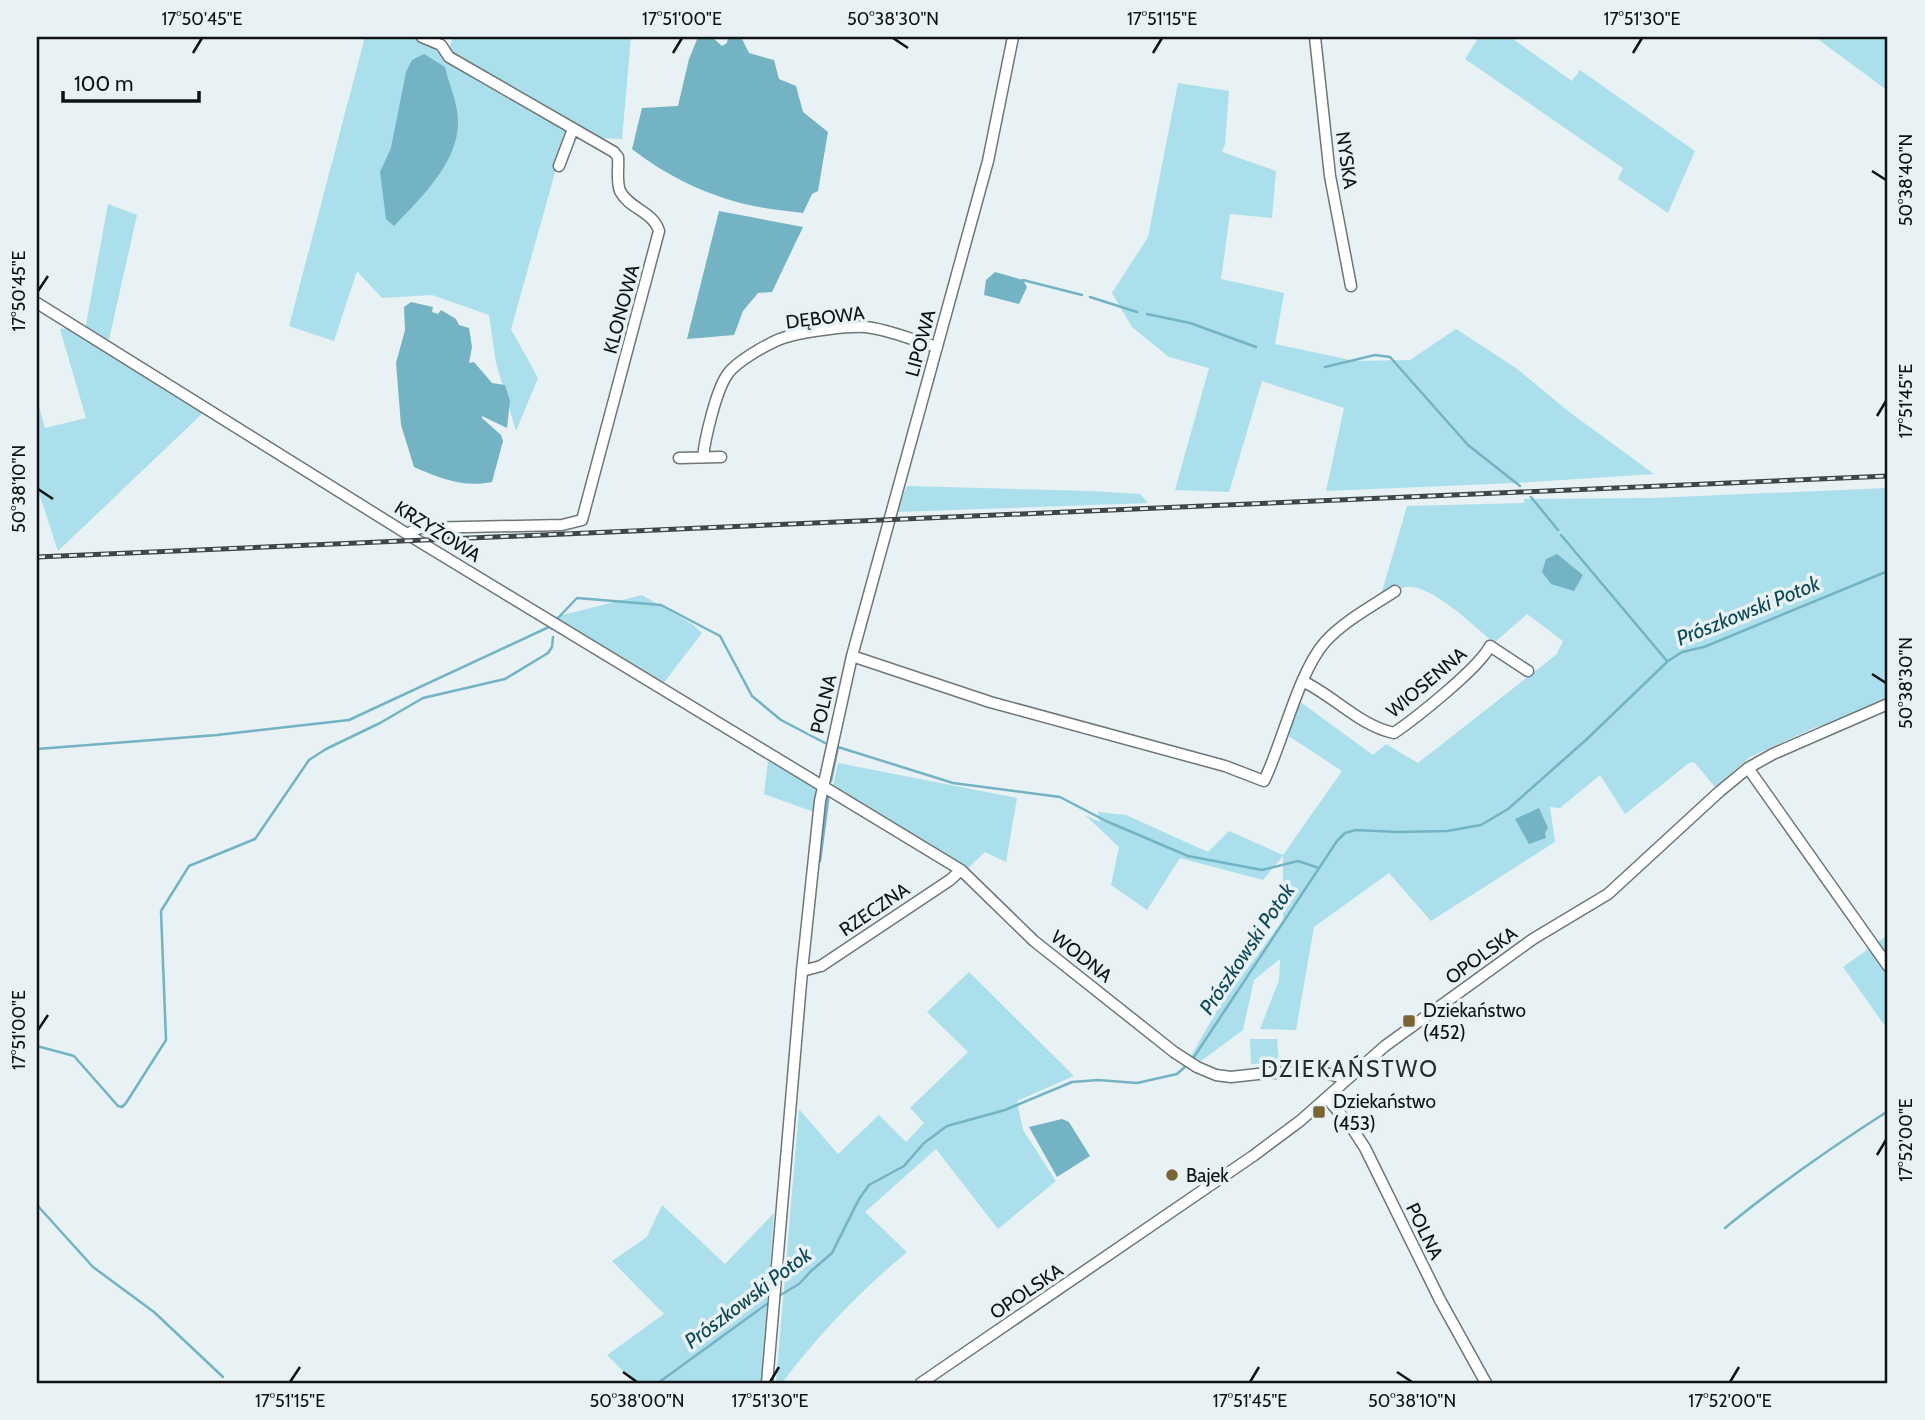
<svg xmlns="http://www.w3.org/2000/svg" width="1925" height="1420" font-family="Cabin,sans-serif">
	<rect width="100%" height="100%" fill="#e8f1f3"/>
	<path fill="#abdfec" d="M 365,37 L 433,37 L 450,46 L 453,37 L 631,37 L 622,139 L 565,137 L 511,329 L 538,378 L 516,431 L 496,363 L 489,315 L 432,295 L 382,298 L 357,271 L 334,341 L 289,326 Z
		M 1479,37 L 1510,37 L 1572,81 L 1580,70 L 1695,151 L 1668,213 L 1618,179 L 1623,168 L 1465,59 Z
		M 1815,37 L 1882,37 L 1888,42 L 1888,91 Z
		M 1178,83 L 1229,91 L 1225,144 L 1222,152 L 1276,171 L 1272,218 L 1230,214 L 1221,279 L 1284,293 L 1275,344 L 1355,361 L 1410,360 L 1456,329 L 1516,368 L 1568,411 L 1654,474 L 1515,483 L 1326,491 L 1344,408 L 1262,381 L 1229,492 L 1175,490 L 1209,368 L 1169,357 L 1132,327 L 1112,293 L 1148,237 Z
		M 108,204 L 137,215 L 108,344 L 85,330 Z
		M 68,328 L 204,412 L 58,551 L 37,487 L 37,400 L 45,428 L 86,418 L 60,329 Z
		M 907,486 L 1090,491 L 1140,494 L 1148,503 L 896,512 Z
		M 1888,488 L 1888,703 L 1853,719 L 1816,727 L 1750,757 L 1715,787 L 1694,762 L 1689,763 L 1625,814 L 1600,775 L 1560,808 L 1550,807 L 1555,842 L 1431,921 L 1389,873 L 1314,927 L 1296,1030 L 1260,1029 L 1279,980 L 1280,959 L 1254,980 L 1243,1030 L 1201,1061 L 1191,1056 L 1219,1007 L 1283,920 L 1283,856 L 1263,880 L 1180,858 L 1147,910 L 1111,885 L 1119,847 L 1085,815 L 1100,822 L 1098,812 L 1126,815 L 1208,852 L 1229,831 L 1283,855 L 1342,771 L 1287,735 L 1299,701 L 1373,755 L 1386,744 L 1418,763 L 1557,654 L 1563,641 L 1527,614 L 1494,643 C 1476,628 1431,584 1407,587 C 1399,588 1389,593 1381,595 L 1407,506 L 1524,503 L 1524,499 L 1652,498 Z
		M 642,595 L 692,624 L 702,633 L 662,685 L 555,617 Z
		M 768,761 L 817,789 L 814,812 L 764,794 Z
		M 838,763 L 1017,798 L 1006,862 L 985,852 L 967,869 L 833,786 Z
		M 1888,935 L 1888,1030 L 1843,967 Z
		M 969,972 L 1074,1076 L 1017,1101 L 1023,1130 L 1056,1181 L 998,1229 L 936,1149 L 865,1212 L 907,1252 C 860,1291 819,1334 782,1383 L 776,1383 L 799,1109 L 838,1154 L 879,1115 L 906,1142 L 924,1123 L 910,1108 L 968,1052 L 927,1012 Z
		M 1250,1039 L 1277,1039 L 1279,1063 L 1251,1064 Z
		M 662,1205 L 725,1264 L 774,1213 L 761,1383 L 635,1383 L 607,1355 L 664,1314 L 612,1261 L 647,1237 Z"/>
	<path fill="#73b3c3" d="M 698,37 L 712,37 L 722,46 L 727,43 L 728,37 L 741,37 L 749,53 L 774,60 L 779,79 L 796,86 L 803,112 L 828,132 L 818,191 L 812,194 L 803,213 C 786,211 767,209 749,205 C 708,196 665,175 632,149 L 642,108 L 678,106 L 689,59 Z
		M 424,54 L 445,67 C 449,85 458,103 458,121 C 459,162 420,199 394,226 L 386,219 L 380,172 L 391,148 L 406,72 L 412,60 Z
		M 719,211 L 803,227 L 772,292 L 758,293 L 743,311 L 734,335 L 687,339 Z
		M 995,272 L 1023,280 L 1027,287 L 1019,304 L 984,295 L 986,280 Z
		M 411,302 L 433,307 L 432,312 L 438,314 L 441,310 L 456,319 L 459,325 L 469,328 L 472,347 L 469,363 L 474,362 L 492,383 L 505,385 L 510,401 L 507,428 L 482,416 L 482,418 L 501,435 L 503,441 L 492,482 C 464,488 439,478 414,467 L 401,425 L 396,363 L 405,330 L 404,307 Z
		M 1557,554 L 1583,575 L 1574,591 L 1551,584 L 1542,572 L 1546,559 Z
		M 1539,808 L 1548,828 L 1545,833 L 1546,838 L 1529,844 L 1515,819 Z
		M 1062,1119 L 1069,1122 L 1090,1156 L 1057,1177 L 1029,1127 Z"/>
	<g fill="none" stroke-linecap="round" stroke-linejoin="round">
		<path stroke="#73b3c3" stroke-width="2.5" d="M 1023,280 L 1082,295
			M 1090,297 L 1137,312
			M 1147,314 L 1190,323 L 1256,347
			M 1325,367 L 1375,355 L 1390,357 L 1468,445 L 1520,486
			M 1531,497 L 1558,530
			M 1561,535 L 1667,661
			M 557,619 L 577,598 L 661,605 L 720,636 L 752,696 L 781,720 L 825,743
			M 37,749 L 217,735 L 349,720 L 551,626 L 552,629
			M 831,781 L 838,747 L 953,783 L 1060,797 L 1106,821 L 1188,856 L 1262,870 L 1298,861 L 1319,868
			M 820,861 L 829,792
			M 37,1046 L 74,1056 L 118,1106 L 122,1107 L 126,1103 L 166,1040 L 161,911 L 189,866 L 255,839 L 309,760 L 326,749 L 380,723 L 423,698 L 505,679 L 548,653 L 552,647 L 553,637
			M 1192,1060 L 1337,841 L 1345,833 L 1356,830 L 1398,832 L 1447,831 L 1481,825 L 1508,809 L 1587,739 L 1668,661 L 1682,652 L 1704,647 L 1888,571
			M 37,1205 L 93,1267 L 154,1312 L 223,1377
			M 1725,1228 C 1777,1185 1832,1147 1888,1111
			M 777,1297 L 799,1284 L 810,1272 L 832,1253 L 859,1199 L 869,1185 L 904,1166 L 924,1143 L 947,1126 L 1005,1110 L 1072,1082 L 1098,1080 L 1137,1083 L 1177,1074 L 1187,1065
			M 658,1383 L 771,1301"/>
		<g stroke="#6e7678" stroke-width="13">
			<path id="minor" d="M 422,37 L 441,45
				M 1315,37 L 1330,176 L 1351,286
				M 559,166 L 573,129
				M 37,303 L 425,545 L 961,870 L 1034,941 L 1174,1052 L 1197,1067 L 1216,1075 L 1231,1077 L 1267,1073 L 1322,1072 L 1346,1079
				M 703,457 C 705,438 716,391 727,375 C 735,362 774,339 790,336 C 808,331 847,326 865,327 C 889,329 914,341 937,347
				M 679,458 L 721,457
				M 409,533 L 419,528 L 562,525 L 582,520 L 659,231 C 653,211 629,209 620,191 C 616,180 619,168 618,157 L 614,152 L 449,57 L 441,45
				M 852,656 L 990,702 L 1225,766 L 1264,781 C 1283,742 1298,673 1325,642 C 1344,621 1371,607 1395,591
				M 1304,682 C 1334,696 1360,726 1394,733 C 1416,718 1479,668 1490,646 L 1528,671
				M 1748,768 L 1888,966
				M 802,971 L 821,966 L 950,880 L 961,870
				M 1327,1098 L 1352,1128 L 1365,1148 L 1440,1300 L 1486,1383
				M 767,1383 L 802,971 L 820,801 L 852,656 L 988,161 L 1013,37
				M 921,1383 L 1253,1156 L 1300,1121 L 1385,1046 L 1533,939 L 1608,894 L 1719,792 L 1748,768 L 1773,754 L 1888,704"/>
		</g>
		<use href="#minor" stroke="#fff" stroke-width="10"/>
		<g stroke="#404546" stroke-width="5">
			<path id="rail" d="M 37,557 L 1888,476"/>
		</g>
		<use href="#rail" stroke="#e8f1f3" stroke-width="2.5" stroke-dasharray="8" stroke-linecap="butt"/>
	</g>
	<path fill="none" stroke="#101314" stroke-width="2.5" d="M 893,38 L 908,48M 193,53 L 202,38M 673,53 L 682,38M 1153,53 L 1162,38M 1633,53 L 1642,38M 1872,171 L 1886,180M 38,291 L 48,276M 1877,416 L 1886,401M 38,489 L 53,499M 1872,674 L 1886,683M 38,1030 L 48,1015M 1877,1155 L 1886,1140M 623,1372 L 637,1382M 1397,1372 L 1412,1382M 290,1382 L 300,1367M 770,1382 L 779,1367M 1250,1382 L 1259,1367M 1730,1382 L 1739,1367"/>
	<g fill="#796534" stroke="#e8f1f3" stroke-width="2.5">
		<rect x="1402" y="1014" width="14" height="14" rx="3.5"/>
		<rect x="1312" y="1105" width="14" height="14" rx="3.5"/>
		<circle cx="1172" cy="1175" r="7"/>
	</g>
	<g text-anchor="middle" stroke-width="7" stroke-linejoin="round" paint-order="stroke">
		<g font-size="19" fill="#101314" stroke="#e8f1f3">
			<text transform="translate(1347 160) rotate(82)" y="7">NYSKA</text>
			<text transform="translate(621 309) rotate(-75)" y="7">KLONOWA</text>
			<text transform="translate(825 317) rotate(-7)" y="7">DĘBOWA</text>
			<text transform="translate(920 343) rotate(-75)" y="7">LIPOWA</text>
			<text transform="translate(438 531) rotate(32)" y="7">KRZYŻOWA</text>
			<text transform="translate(1426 682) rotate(-40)" y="7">WIOSENNA</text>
			<text transform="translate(823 704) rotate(-77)" y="7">POLNA</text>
			<text transform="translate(874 909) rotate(-34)" y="7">RZECZNA</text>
			<text transform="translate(1481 955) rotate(-36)" y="7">OPOLSKA</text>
			<text transform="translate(1082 956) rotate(38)" y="7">WODNA</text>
			<text transform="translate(1425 1231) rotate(64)" y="7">POLNA</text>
			<text transform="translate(1026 1291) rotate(-34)" y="7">OPOLSKA</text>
		</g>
		<g font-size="19" fill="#101314" stroke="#e8f1f3" text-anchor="start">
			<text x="1423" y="1017">Dziekaństwo<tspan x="1423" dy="22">(452)</tspan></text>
			<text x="1333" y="1108">Dziekaństwo<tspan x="1333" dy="22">(453)</tspan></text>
			<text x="1186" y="1182">Bajek</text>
		</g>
		<g font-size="21" font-style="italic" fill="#0d4854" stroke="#e8f1f3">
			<text transform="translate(1748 611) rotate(-22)" y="7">Prószkowski Potok</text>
			<text transform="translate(1247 949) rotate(-56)" y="7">Prószkowski Potok</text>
			<text transform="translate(748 1298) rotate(-37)" y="7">Prószkowski Potok</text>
		</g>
		<g font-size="23" letter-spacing="2" fill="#252c2e" stroke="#e8f1f3">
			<text x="1350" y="1077">DZIEKAŃSTWO</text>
		</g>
	</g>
	<rect width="1925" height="1420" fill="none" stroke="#e8f1f3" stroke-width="77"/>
	<path d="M63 91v10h136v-10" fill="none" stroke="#101314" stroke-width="3.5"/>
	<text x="74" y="91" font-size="21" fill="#101314" stroke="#e8f1f3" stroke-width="5" paint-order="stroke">100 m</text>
	<rect x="38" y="38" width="1848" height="1344" fill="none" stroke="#101314" stroke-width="2.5"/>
	<g font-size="18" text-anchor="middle" fill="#101314">
		<text x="202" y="25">17°50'45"E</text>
		<text x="682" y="25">17°51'00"E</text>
		<text x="893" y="25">50°38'30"N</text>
		<text x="1162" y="25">17°51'15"E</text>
		<text x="1642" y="25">17°51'30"E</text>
		<text transform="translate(1906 180) rotate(-90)" y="6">50°38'40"N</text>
		<text transform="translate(19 291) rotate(-90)" y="6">17°50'45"E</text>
		<text transform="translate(1906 401) rotate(-90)" y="6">17°51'45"E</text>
		<text transform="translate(19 489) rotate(-90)" y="6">50°38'10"N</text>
		<text transform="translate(1906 683) rotate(-90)" y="6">50°38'30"N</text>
		<text transform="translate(19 1030) rotate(-90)" y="6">17°51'00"E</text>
		<text transform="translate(1906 1140) rotate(-90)" y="6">17°52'00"E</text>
		<text x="290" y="1407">17°51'15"E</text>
		<text x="637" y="1407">50°38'00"N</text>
		<text x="770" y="1407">17°51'30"E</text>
		<text x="1250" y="1407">17°51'45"E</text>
		<text x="1412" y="1407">50°38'10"N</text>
		<text x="1730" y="1407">17°52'00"E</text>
	</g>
</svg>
